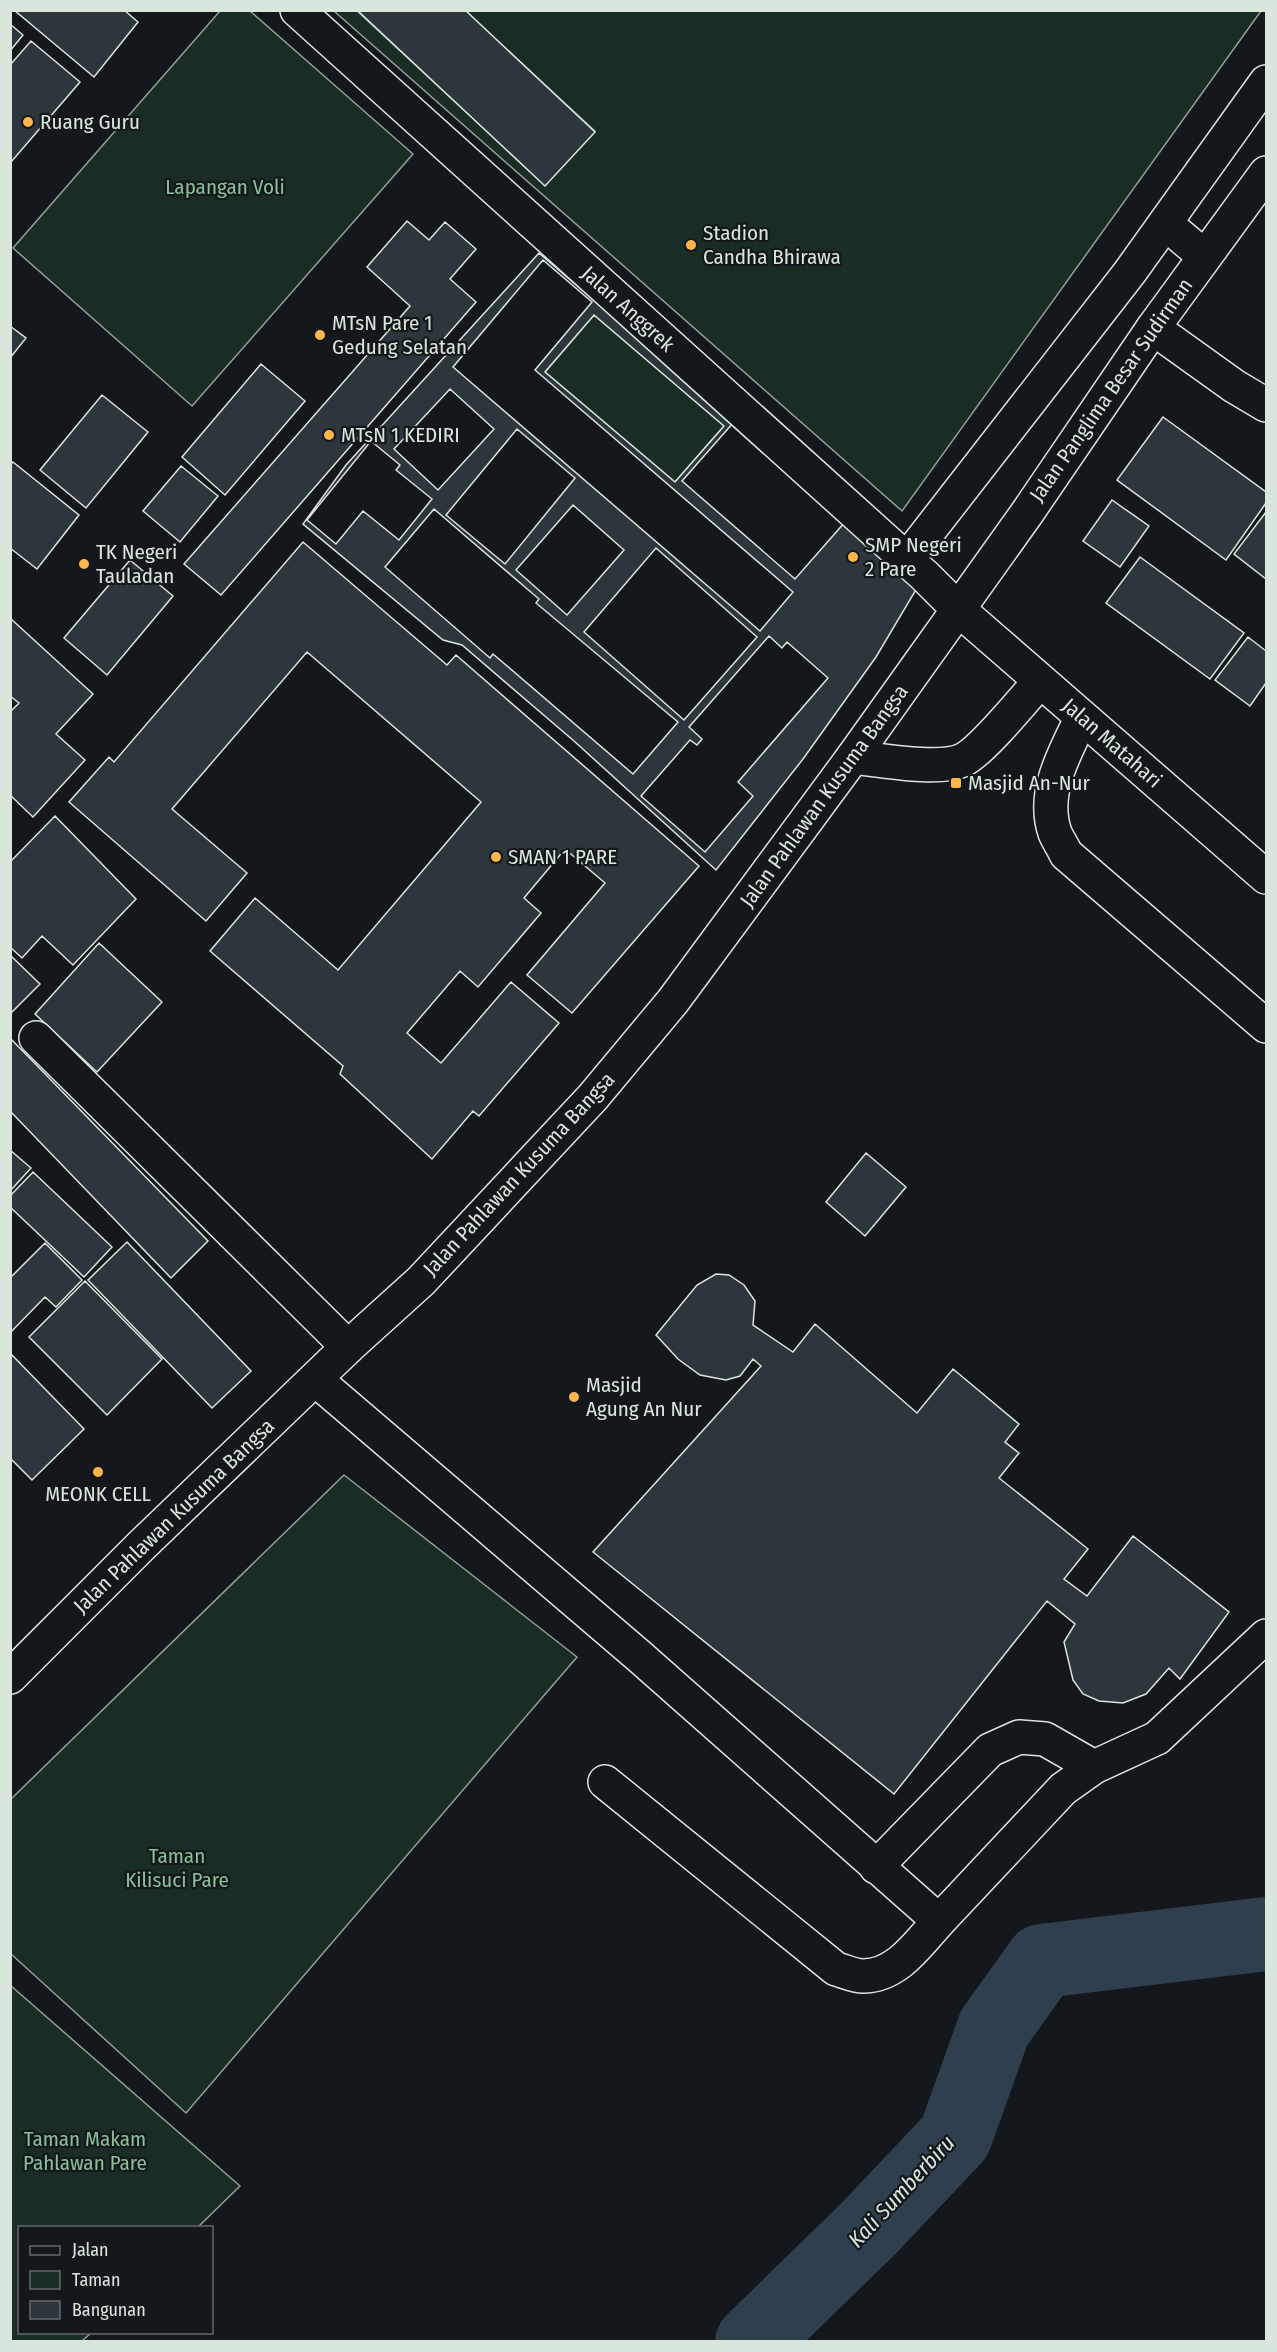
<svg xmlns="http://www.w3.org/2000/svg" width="1277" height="2352" font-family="'Fira Sans Condensed',sans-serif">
	<rect width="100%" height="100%" fill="#14181c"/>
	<path fill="#1a2d24" stroke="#939e99" stroke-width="1.5" d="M 220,11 L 250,11 L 413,154 L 192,406 L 13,248 Z
		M 334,11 L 357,11 L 545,185 L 595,131 L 465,11 L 1261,11 L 902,511 Z
		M 594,315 L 724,426 L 675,482 L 545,372 Z
		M 344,1475 L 577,1657 L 186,2113 L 11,1954 L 11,1799 Z
		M 10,1985 L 240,2186 L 198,2227 L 20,2228 L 20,2332 L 91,2333 L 82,2341 L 11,2341 Z"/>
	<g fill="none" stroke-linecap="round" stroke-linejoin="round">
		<path stroke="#2f3f4d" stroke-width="74" d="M 752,2342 L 869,2228 L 955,2137 L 994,2028 L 1042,1961 L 1266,1934"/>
	</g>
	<path fill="#2c363c" stroke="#d8e6dc" stroke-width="1.5" fill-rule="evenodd" d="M 14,10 L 124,10 L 138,22 L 94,77 Z
		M 357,10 L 465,10 L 595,132 L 545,186 Z
		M 10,24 L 23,35 L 10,51 Z
		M 31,41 L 80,82 L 11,162 L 10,65 Z
		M 407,221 L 429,240 L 445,222 L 476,249 L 450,279 L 476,302 L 221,595 L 184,564 L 410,306 L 367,267 Z
		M 539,253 L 833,504 L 920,583 L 876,657 L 803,759 L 716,870 L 574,741 L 462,645 L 443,640 L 303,524 L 346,465 ZM 543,260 L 592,302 L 535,370 L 793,592 L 760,631 L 453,367 ZM 594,315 L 724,426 L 675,482 L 545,372 ZM 450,389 L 494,429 L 438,490 L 394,449 ZM 733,423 L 845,522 L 795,579 L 682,481 ZM 517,429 L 575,478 L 505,564 L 446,515 ZM 371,441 L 400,465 L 396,470 L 432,499 L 399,540 L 363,511 L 336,544 L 307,520 ZM 573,505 L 624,550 L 567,615 L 516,570 ZM 434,509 L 539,599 L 536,603 L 678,722 L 633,774 L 493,654 L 490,658 L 385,567 ZM 656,548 L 757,637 L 684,720 L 584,632 ZM 769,636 L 782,648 L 787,642 L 828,678 L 738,782 L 753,796 L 705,852 L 641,796 L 690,740 L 697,745 L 702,739 L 689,727 Z
		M 10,326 L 26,338 L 10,358 Z
		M 261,364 L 305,401 L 225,495 L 182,457 Z
		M 102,395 L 148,432 L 86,508 L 40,470 Z
		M 1163,417 L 1266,492 L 1266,503 L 1226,560 L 1117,480 Z
		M 13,462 L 79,515 L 37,569 L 10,548 L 10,465 Z
		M 181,466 L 218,496 L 180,542 L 143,511 Z
		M 1112,500 L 1149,526 L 1120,567 L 1083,541 Z
		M 1266,512 L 1266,579 L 1234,554 Z
		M 303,542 L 447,665 L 456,655 L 699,866 L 572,1013 L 527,975 L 605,883 L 565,849 L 524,898 L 541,913 L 478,987 L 460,971 L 407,1033 L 441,1063 L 511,982 L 559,1023 L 479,1116 L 473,1111 L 432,1159 L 340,1074 L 343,1066 L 210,951 L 255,898 L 338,970 L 481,802 L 307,652 L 172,809 L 247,873 L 206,921 L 69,802 L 109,757 L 114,762 Z
		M 1140,557 L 1244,633 L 1210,679 L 1106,603 Z
		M 130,560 L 173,596 L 107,675 L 64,638 Z
		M 10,618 L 93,694 L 56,734 L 85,760 L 33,817 L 10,795 L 10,712 L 19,703 L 10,696 Z
		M 1248,637 L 1266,651 L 1266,683 L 1250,706 L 1215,680 Z
		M 55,816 L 136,899 L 73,965 L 42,936 L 22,958 L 10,947 L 10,862 Z
		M 99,943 L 162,1002 L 97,1072 L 35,1014 Z
		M 10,955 L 40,984 L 10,1014 Z
		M 10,1038 L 208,1241 L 171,1278 L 10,1111 Z
		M 10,1150 L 31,1168 L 10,1191 Z
		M 866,1153 L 906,1187 L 865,1236 L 826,1202 Z
		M 33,1172 L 112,1247 L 84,1277 L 10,1207 L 10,1196 Z
		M 127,1242 L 251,1371 L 212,1408 L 88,1280 Z
		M 45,1243 L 82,1280 L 56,1307 L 45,1297 L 10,1333 L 10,1278 Z
		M 716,1274 L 729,1275 L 744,1285 L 755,1301 L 753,1325 L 793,1352 L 815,1324 L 917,1413 L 953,1369 L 1019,1424 L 1005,1442 L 1019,1453 L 999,1478 L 1088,1549 L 1064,1579 L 1087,1596 L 1133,1536 L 1229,1612 L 1180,1679 L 1169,1668 L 1146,1694 L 1123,1703 L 1099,1701 L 1083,1694 L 1073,1680 L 1064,1642 L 1075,1624 L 1047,1601 L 894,1794 L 593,1552 L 761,1366 L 753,1359 L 740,1376 L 726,1380 L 700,1375 L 678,1359 L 656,1335 L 697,1285 Z
		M 85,1281 L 162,1359 L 107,1415 L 29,1337 Z
		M 10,1353 L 84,1429 L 32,1480 L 10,1458 Z"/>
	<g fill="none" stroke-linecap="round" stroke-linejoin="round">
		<g stroke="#d8e6dc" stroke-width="36">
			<path id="minor" d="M 297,10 L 925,576 L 958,609 L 1266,877
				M 1165,223 L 1204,256
				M 1153,328 L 1234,386 L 1266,405
				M 907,559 L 1130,272 L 1266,82
				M 1082,717 C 1065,753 1041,792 1055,833 C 1058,840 1063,847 1066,854 L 1266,1026
				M 853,757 C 881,760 939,771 963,760 C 982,751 1024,699 1040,681
				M 36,1038 L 348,1347
				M 315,1379 L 639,1656 L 939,1921 L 1063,1789 L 1094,1767 L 1157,1738 L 1266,1636
				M 605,1782 L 836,1969 C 844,1971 854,1976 863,1976 C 897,1976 918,1944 939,1921
				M 876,1867 L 990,1750 L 1019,1737 L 1045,1739 L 1094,1767"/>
		</g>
		<g stroke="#d8e6dc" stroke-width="36">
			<path id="major" d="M 10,1677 L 142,1545 L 348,1347 L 421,1281 L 593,1097 L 673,1001 L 853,757 L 1027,513 L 1153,328 L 1266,173"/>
		</g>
		<use href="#minor" stroke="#14181c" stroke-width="33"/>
		<use href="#major" stroke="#14181c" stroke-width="33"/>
	</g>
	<g fill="#ffb74d" stroke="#14181c" stroke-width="2">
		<circle cx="28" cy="122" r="6"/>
		<circle cx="691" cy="245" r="6"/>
		<circle cx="320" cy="335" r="6"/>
		<circle cx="329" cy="435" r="6"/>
		<circle cx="853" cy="557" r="6"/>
		<circle cx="84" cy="564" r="6"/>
		<rect x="950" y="777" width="12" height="12" rx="3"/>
		<circle cx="496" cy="857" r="6"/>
		<circle cx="574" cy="1397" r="6"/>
		<circle cx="98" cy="1472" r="6"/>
	</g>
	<g text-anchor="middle" stroke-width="4.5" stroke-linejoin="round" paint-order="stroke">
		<g font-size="21" fill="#d8e6dc" stroke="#14181c" text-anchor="start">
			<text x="40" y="129">Ruang Guru</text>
			<text x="703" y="240">Stadion<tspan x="703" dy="24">Candha Bhirawa</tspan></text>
			<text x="332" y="330">MTsN Pare 1<tspan x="332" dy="24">Gedung Selatan</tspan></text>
			<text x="341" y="442">MTsN 1 KEDIRI</text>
			<text x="865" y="552">SMP Negeri<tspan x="865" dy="24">2 Pare</tspan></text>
			<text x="96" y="559">TK Negeri<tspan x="96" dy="24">Tauladan</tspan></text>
			<text x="968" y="790">Masjid An-Nur</text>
			<text x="508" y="864">SMAN 1 PARE</text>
			<text x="586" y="1392">Masjid<tspan x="586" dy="24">Agung An Nur</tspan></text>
			<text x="98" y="1501" text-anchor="middle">MEONK CELL</text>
		</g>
		<g font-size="21" fill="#8ac095" stroke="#14181c">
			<text x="225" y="194">Lapangan Voli</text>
			<text x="177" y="1863">Taman<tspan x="177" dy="24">Kilisuci Pare</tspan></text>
			<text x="85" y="2146">Taman Makam<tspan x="85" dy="24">Pahlawan Pare</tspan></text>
		</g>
		<g font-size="21" fill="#d8e6dc" stroke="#14181c">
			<text transform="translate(628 309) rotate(42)" y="7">Jalan Anggrek</text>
			<text transform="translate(1111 390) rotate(-55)" y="7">Jalan Panglima Besar Sudirman</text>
			<text transform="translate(1112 743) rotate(41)" y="7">Jalan Matahari</text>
			<text transform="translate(824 796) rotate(-54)" y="7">Jalan Pahlawan Kusuma Bangsa</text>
			<text transform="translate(519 1174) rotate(-47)" y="7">Jalan Pahlawan Kusuma Bangsa</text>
			<text transform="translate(174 1516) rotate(-44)" y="7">Jalan Pahlawan Kusuma Bangsa</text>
		</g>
		<g font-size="22" font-style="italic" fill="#d8e6dc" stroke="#14181c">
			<text transform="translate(901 2191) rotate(-47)" y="8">Kali Sumberbiru</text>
		</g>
	</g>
	<rect width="1277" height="2352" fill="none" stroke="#d8e6dc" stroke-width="24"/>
	<rect x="18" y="2226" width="195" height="108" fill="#14181c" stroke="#626a69" stroke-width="1.5"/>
	<rect x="30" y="2246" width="30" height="9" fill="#14181c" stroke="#626a69" stroke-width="1.5"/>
	<text x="72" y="2256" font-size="18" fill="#d8e6dc">Jalan</text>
	<rect x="30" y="2271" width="30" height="18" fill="#1a2d24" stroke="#626a69" stroke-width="1.5"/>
	<text x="72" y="2286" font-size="18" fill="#d8e6dc">Taman</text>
	<rect x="30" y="2301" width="30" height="18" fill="#2c363c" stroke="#626a69" stroke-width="1.5"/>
	<text x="72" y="2316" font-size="18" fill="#d8e6dc">Bangunan</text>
</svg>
